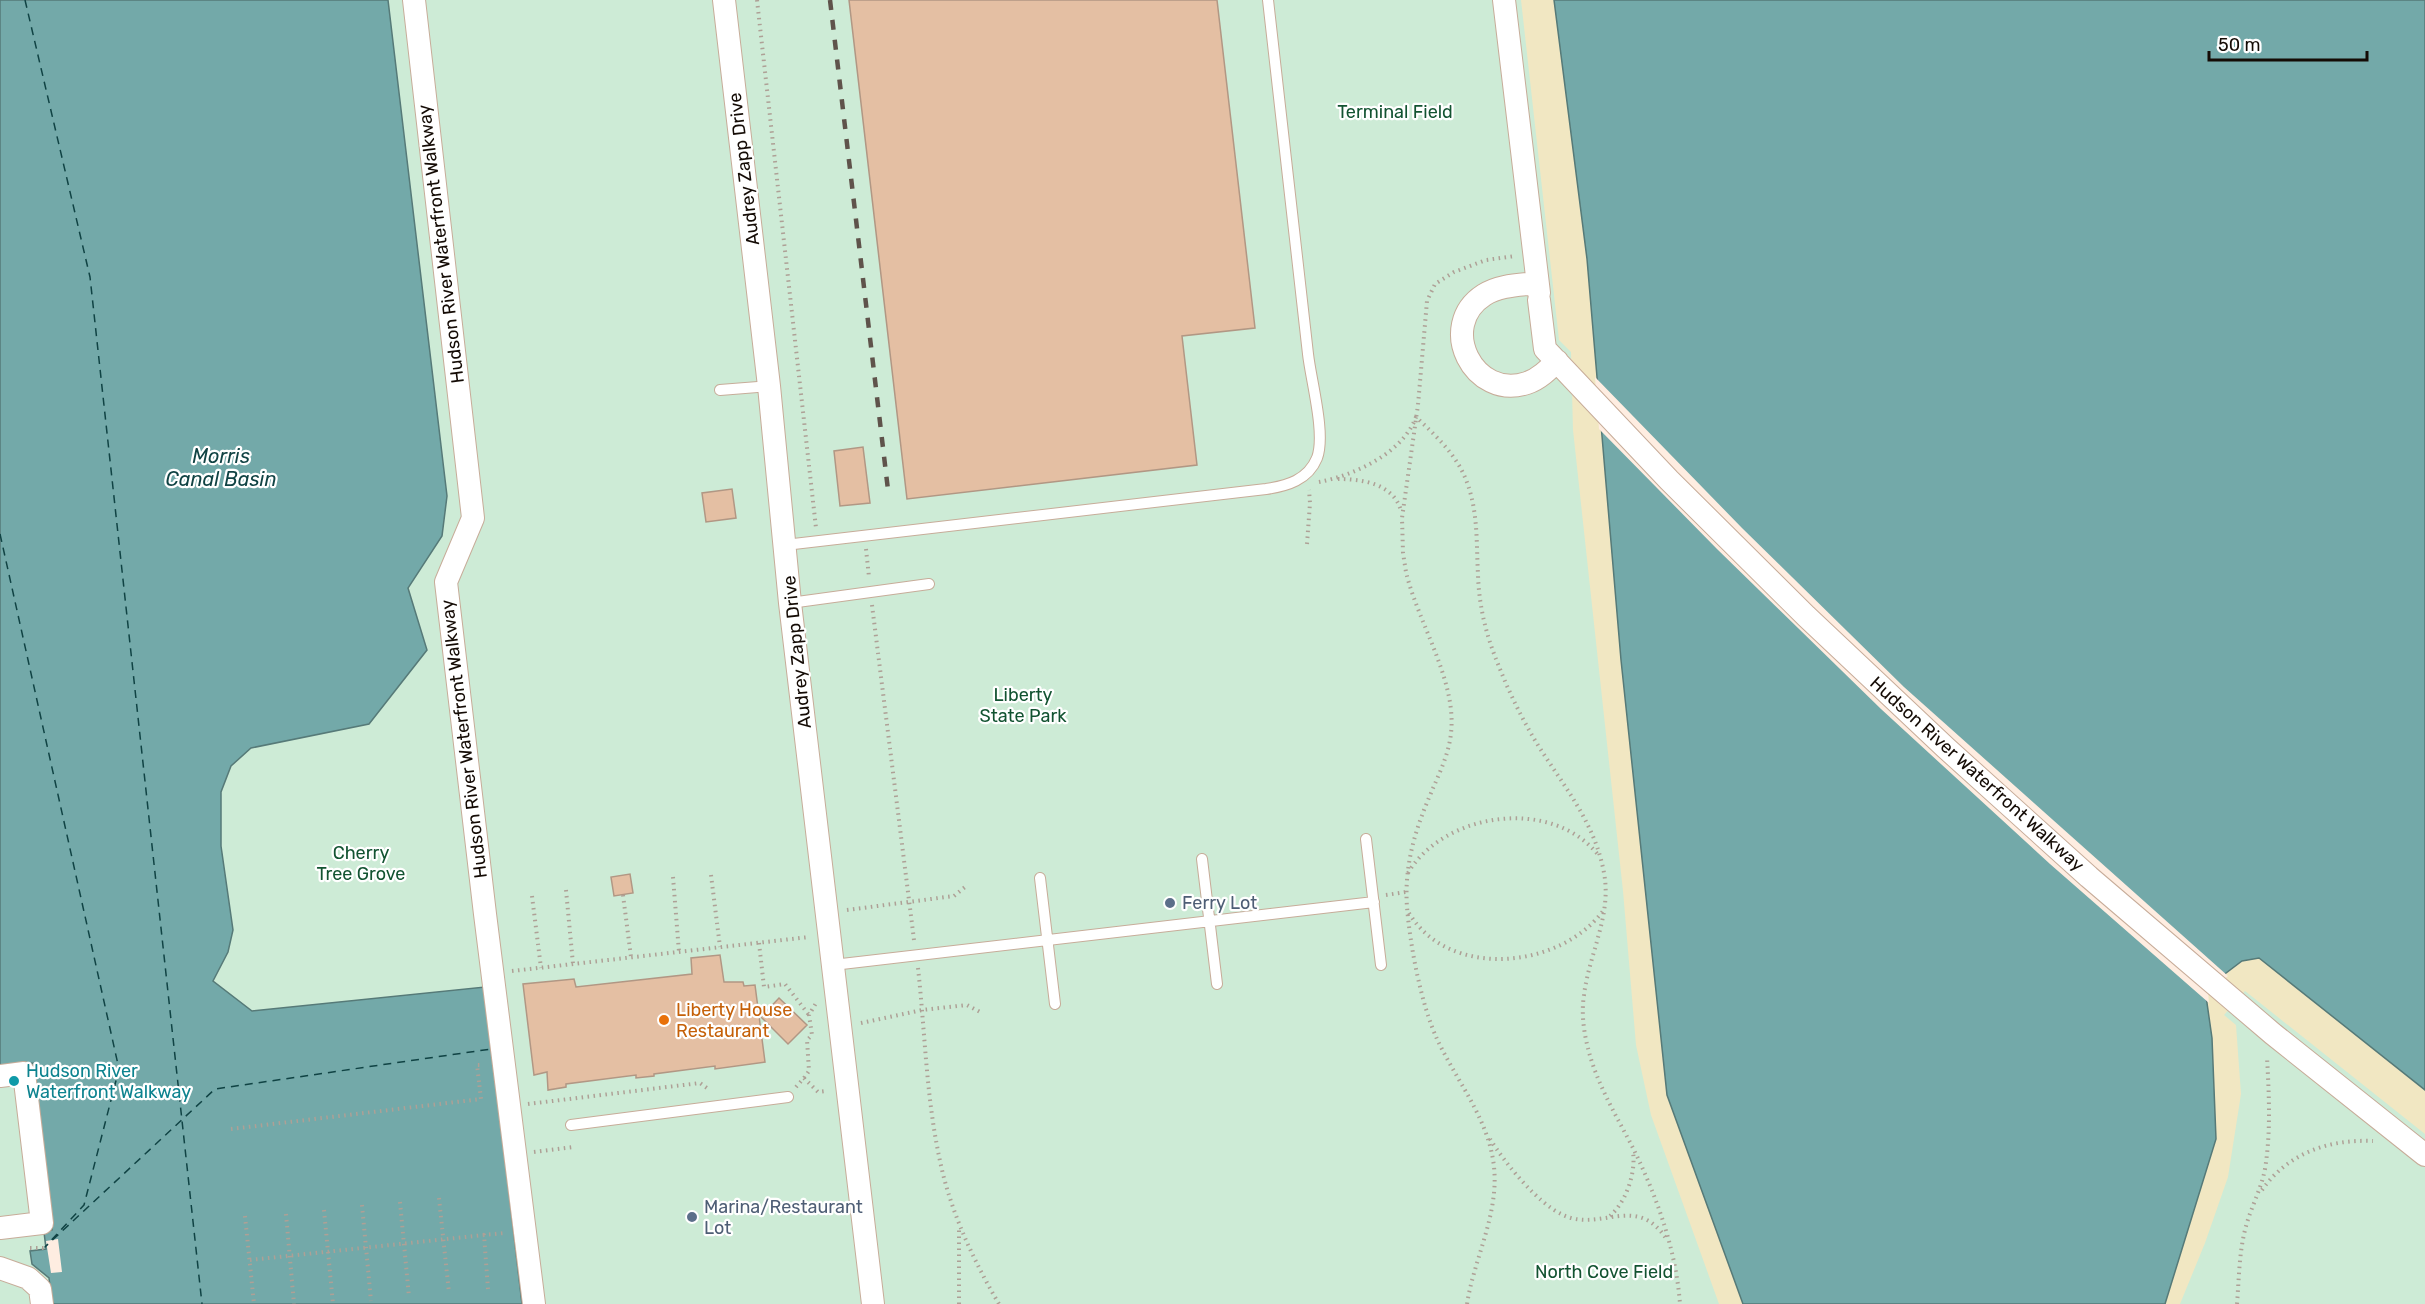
<svg xmlns="http://www.w3.org/2000/svg" width="2425" height="1304" font-family="Rubik,sans-serif">
	<rect width="100%" height="100%" fill="#feede1"/>
	<path fill="#cdebd6" d="M 388,0 L 1554,0 L 1587,259 L 1667,1095 L 1743,1304 L 522,1304 L 485,987 L 251,1011 L 213,981 L 228,952 L 233,930 L 221,846 L 221,792 L 231,766 L 251,748 L 369,724 L 427,650 L 408,588 L 442,536 L 447,496 Z
		M 2243,961 L 2425,1090 L 2425,1304 L 2165,1304 L 2212,1038 Z
		M 33,1063 L 52,1231 L 44,1232 L 46,1249 L 31,1251 L 32,1264 L 49,1277 L 52,1304 L 0,1304 L 0,1067 Z"/>
	<path fill="#f1e7c2" d="M 1521,0 L 1554,0 L 1587,259 L 1621,660 L 1667,1095 L 1743,1304 L 1719,1304 L 1651,1115 L 1636,1045 L 1623,891 L 1573,430 L 1571,352 L 1559,340 Z
		M 2259,958 L 2425,1090 L 2425,1134 L 2245,991 L 2224,1015 L 2236,1025 L 2241,1094 L 2228,1177 L 2205,1243 L 2180,1304 L 2165,1304 L 2216,1139 L 2204,990 L 2243,961 Z"/>
	<path fill="#73a9a9" stroke="#567a78" stroke-width="1.5" d="M 0,0 L 388,0 L 447,496 L 442,536 L 408,588 L 427,650 L 369,724 L 251,748 L 231,766 L 221,792 L 221,846 L 233,930 L 228,952 L 213,981 L 252,1011 L 485,987 L 522,1304 L 52,1304 L 49,1278 L 32,1264 L 30,1251 L 46,1249 L 44,1232 L 52,1230 L 33,1063 L 0,1067 Z
		M 1554,0 L 2425,0 L 2425,1090 L 2259,958 L 2242,961 L 2205,989 L 2212,1038 L 2216,1139 L 2165,1304 L 1743,1304 L 1667,1095 L 1621,660 L 1587,259 Z"/>
	<path fill="#feede1" d="M 1595,377 L 1742,528 L 1904,687 L 2228,976 L 2208,991 L 2209,1003 L 2050,864 L 1881,709 L 1717,549 L 1599,429 Z
		M 58,1239 L 62,1272 L 51,1273 L 46,1241 Z"/>
	<g fill="none" stroke-linecap="round" stroke-linejoin="round">
		<path stroke="#104344" stroke-width="1.5" stroke-dasharray="8 6" stroke-linecap="butt" d="M 25,0 L 90,277 L 202,1304
			M 0,534 L 119,1069 L 84,1205 L 45,1247 L 215,1089 L 491,1049"/>
	</g>
	<path fill="#e4bfa3" stroke="#b19784" stroke-width="1.5" d="M 849,0 L 1217,0 L 1255,328 L 1182,336 L 1197,465 L 907,499 Z
		M 863,447 L 870,503 L 840,506 L 834,451 Z
		M 732,489 L 736,518 L 706,522 L 702,493 Z
		M 630,874 L 633,893 L 614,896 L 611,877 Z
		M 720,955 L 724,982 L 743,982 L 744,986 L 755,985 L 765,1062 L 715,1069 L 715,1066 L 654,1074 L 654,1076 L 636,1078 L 636,1075 L 566,1084 L 566,1087 L 548,1090 L 547,1072 L 534,1075 L 523,984 L 574,979 L 576,987 L 692,974 L 691,958 Z
		M 779,998 L 807,1025 L 788,1044 L 761,1017 Z"/>
	<g fill="none" stroke-linecap="round" stroke-linejoin="round">
		<g stroke="#c7ac99" stroke-width="12">
			<path id="lane" d="M 720,390 L 769,386
				M 785,545 L 1266,489 C 1287,486 1308,480 1317,458 C 1326,434 1311,381 1308,354 C 1294,236 1282,118 1268,0
				M 790,603 L 929,584
				M 1366,839 L 1381,965
				M 1202,859 L 1217,984
				M 1040,878 L 1055,1004
				M 833,965 L 1374,902
				M 571,1125 L 788,1097"/>
		</g>
		<g stroke="#c7ac99" stroke-width="24">
			<path id="street" d="M 414,0 L 473,518 L 446,582 L 485,914 L 534,1304
				M 724,0 L 769,386 L 790,603 L 873,1304
				M 1504,0 L 1539,293
				M 1537,283 C 1520,285 1499,285 1484,295 C 1436,326 1474,401 1527,383 C 1539,379 1548,370 1557,361
				M 1539,300 L 1545,349 L 1669,480 L 1806,616 L 1946,748 L 2089,877 L 2273,1034 L 2425,1155
				M 0,1076 L 24,1073 L 42,1223 L 0,1228
				M 0,1268 L 28,1278 L 40,1289 L 42,1304"/>
		</g>
		<path stroke="#aea096" stroke-width="4" stroke-dasharray="1.5 4.5" stroke-linecap="butt" d="M 757,0 L 816,528
			M 1338,479 C 1363,479 1394,484 1401,511
			M 1319,482 C 1355,475 1403,453 1416,417 C 1432,432 1449,448 1460,467 C 1479,502 1476,538 1478,575 C 1479,606 1486,635 1498,664 C 1508,690 1521,717 1536,742 C 1562,784 1595,822 1604,873 C 1612,915 1589,954 1584,995 C 1581,1014 1584,1034 1589,1052 C 1598,1086 1617,1117 1633,1148 C 1657,1197 1676,1250 1680,1304
			M 1307,544 L 1310,503 L 1309,490
			M 866,549 L 869,577
			M 872,605 L 914,940
			M 1408,873 C 1444,812 1553,796 1599,856
			M 711,875 L 720,947
			M 673,877 L 679,952
			M 566,890 L 573,964
			M 623,895 L 631,957
			M 1386,895 L 1406,892
			M 532,896 L 541,968
			M 847,910 L 954,896 L 965,887
			M 1409,913 C 1449,980 1560,969 1603,911
			M 759,943 L 764,987 L 785,984 L 809,1015
			M 918,968 C 925,1031 926,1094 939,1156 C 949,1208 972,1258 999,1304
			M 512,971 L 809,937
			M 861,1023 L 922,1010 L 967,1005 L 980,1012
			M 804,1078 L 809,1071 L 807,1040 L 812,1035 L 809,1015 L 816,1003
			M 479,1082 L 477,1065 L 483,1065
			M 796,1087 L 804,1078 L 818,1092 L 826,1091
			M 528,1104 L 700,1083 L 707,1088
			M 231,1129 L 481,1099 L 479,1082
			M 1490,1139 C 1505,1163 1537,1203 1563,1215 C 1600,1233 1637,1192 1667,1240
			M 534,1152 L 574,1147
			M 2262,1190 C 2288,1153 2329,1139 2373,1141
			M 439,1198 L 449,1293
			M 400,1202 L 409,1297
			M 362,1205 L 371,1301
			M 324,1210 L 333,1304
			M 286,1214 L 294,1304
			M 245,1216 L 254,1304
			M 1610,1216 C 1626,1202 1636,1173 1633,1152
			M 483,1235 L 505,1233
			M 30,1248 L 47,1248
			M 250,1260 L 484,1235 L 488,1289
			M 959,1304 L 959,1227
			M 1467,1304 C 1474,1259 1499,1214 1494,1167 C 1489,1119 1457,1082 1437,1039 C 1421,1004 1410,945 1407,907 C 1404,866 1415,830 1431,793 C 1439,774 1449,754 1451,733 C 1457,681 1418,623 1406,572 L 1403,553 L 1402,518 L 1418,405 L 1427,301 L 1435,284 L 1454,272 L 1486,260 L 1515,256
			M 2237,1304 C 2239,1279 2239,1254 2245,1230 C 2250,1209 2261,1190 2265,1169 C 2271,1132 2269,1094 2267,1057"/>
		<use href="#lane" stroke="#fff" stroke-width="10"/>
		<use href="#street" stroke="#fff" stroke-width="22"/>
		<path stroke="#5f534b" stroke-width="4.5" stroke-dasharray="10 10" stroke-linecap="butt" d="M 830,0 L 888,490"/>
	</g>
	<g fill="#5c6f8a" stroke="#fff" stroke-width="2">
		<circle cx="1170" cy="903" r="6"/>
		<circle cx="692" cy="1217" r="6"/>
	</g>
	<circle fill="#e8710a" stroke="#fff" stroke-width="2" cx="664" cy="1020" r="6"/>
	<circle fill="#0f9aa8" stroke="#fff" stroke-width="2" cx="14" cy="1081" r="6"/>
	<g text-anchor="middle" stroke-width="4.5" stroke-linejoin="round" paint-order="stroke">
		<g font-size="18" fill="#125331" stroke="#fff">
			<text x="1395" y="118">Terminal Field</text>
			<text x="1023" y="701">Liberty<tspan x="1023" dy="21">State Park</tspan></text>
			<text x="361" y="859">Cherry<tspan x="361" dy="21">Tree Grove</tspan></text>
			<text x="1604" y="1278">North Cove Field</text>
		</g>
		<g font-size="18" fill="#140b05" stroke="#fff">
			<text transform="translate(744 169) rotate(-97)" y="6">Audrey Zapp Drive</text>
			<text transform="translate(441 244) rotate(-97)" y="6">Hudson River Waterfront Walkway</text>
			<text transform="translate(797 652) rotate(-96)" y="6">Audrey Zapp Drive</text>
			<text transform="translate(464 739) rotate(-97)" y="6">Hudson River Waterfront Walkway</text>
			<text transform="translate(1977 774) rotate(42)" y="6">Hudson River Waterfront Walkway</text>
		</g>
		<g font-size="18" fill="#4e5e75" stroke="#fff" text-anchor="start">
			<text x="1182" y="909">Ferry Lot</text>
			<text x="704" y="1213">Marina/Restaurant<tspan x="704" dy="21">Lot</tspan></text>
		</g>
		<g font-size="18" fill="#c56008" stroke="#fff" text-anchor="start">
			<text x="676" y="1016">Liberty House<tspan x="676" dy="21">Restaurant</tspan></text>
		</g>
		<g font-size="18" fill="#0d838f" stroke="#fff" text-anchor="start">
			<text x="26" y="1077">Hudson River<tspan x="26" dy="21">Waterfront Walkway</tspan></text>
		</g>
		<g font-size="20" font-style="italic" fill="#104344" stroke="#fff">
			<text x="221" y="463">Morris<tspan x="221" dy="23">Canal Basin</tspan></text>
		</g>
	</g>
	<path d="M2209 51v9h158v-9" fill="none" stroke="#140b05" stroke-width="3"/>
	<text x="2218" y="51" font-size="18" fill="#140b05" stroke="#ffffff" stroke-width="4.5" paint-order="stroke">50 m</text>
</svg>
